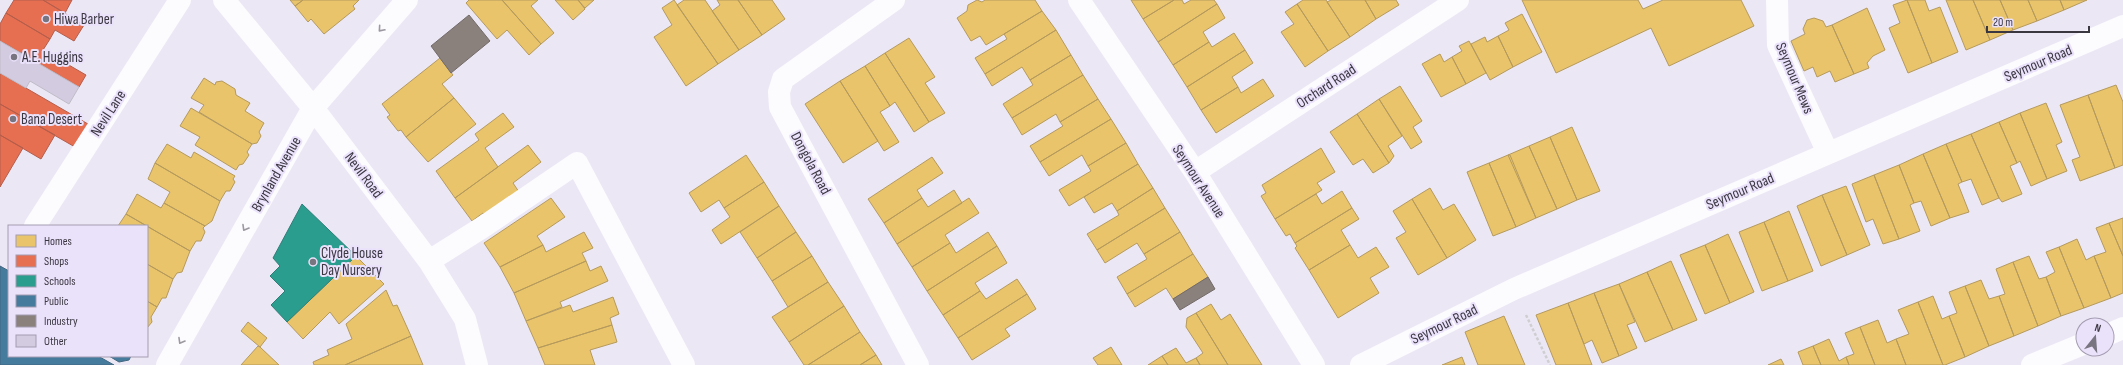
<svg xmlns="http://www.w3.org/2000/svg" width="2123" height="365" font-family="'Sofia Sans Condensed',sans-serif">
	<rect width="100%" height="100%" fill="#ece7f5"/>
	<path fill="#e9c46a" stroke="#b59a5e" d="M 290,0 L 303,0 L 295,6 Z
		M 303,0 L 359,0 L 353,6 L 355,9 L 324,34 L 311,19 L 308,22 L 295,6 Z
		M 469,0 L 502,0 L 541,44 L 529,55 L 507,30 L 497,39 L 466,3 Z
		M 502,0 L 538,0 L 531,6 L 554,33 L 541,44 Z
		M 555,0 L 578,0 L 585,9 L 573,20 Z
		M 578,0 L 594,0 L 585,8 Z
		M 674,0 L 718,64 L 686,86 L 654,37 L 672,25 L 662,8 Z
		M 684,0 L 705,0 L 739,50 L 718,64 L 677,5 Z
		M 717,0 L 738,0 L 762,35 L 739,50 L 712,11 L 720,5 Z
		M 738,0 L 772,0 L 785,19 L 762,35 Z
		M 977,0 L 982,2 L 985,0 L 1035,0 L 1042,11 L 986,45 L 980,36 L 971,41 L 957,18 L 967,11 L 968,5 Z
		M 1131,0 L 1174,0 L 1143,19 Z
		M 1174,0 L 1182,0 L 1184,4 L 1191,0 L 1214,0 L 1217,4 L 1158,42 L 1143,19 Z
		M 1303,0 L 1326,0 L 1350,37 L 1328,51 L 1297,4 Z
		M 1331,0 L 1365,0 L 1376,19 L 1350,37 L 1327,2 Z
		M 1365,0 L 1396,0 L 1399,5 L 1376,19 Z
		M 1522,0 L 1638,0 L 1643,9 L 1663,0 L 1741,0 L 1754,26 L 1669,66 L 1651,28 L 1556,73 Z
		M 1907,0 L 1932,63 L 1908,73 L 1889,28 L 1900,23 L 1893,5 Z
		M 1907,0 L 1925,0 L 1929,11 L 1940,7 L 1958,52 L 1932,63 Z
		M 1946,0 L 1973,0 L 1990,40 L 1966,50 Z
		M 1973,0 L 2000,0 L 2013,30 L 1990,40 Z
		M 2000,0 L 2028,0 L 2037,21 L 2013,30 Z
		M 2028,0 L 2060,0 L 2064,10 L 2037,21 Z
		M 2060,0 L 2087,0 L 2064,10 Z
		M 1217,4 L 1225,18 L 1203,32 L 1209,42 L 1173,65 L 1158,42 Z
		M 1297,4 L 1328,51 L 1305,67 L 1281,32 L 1294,24 L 1285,12 Z
		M 1867,8 L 1885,50 L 1873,56 L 1867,63 L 1869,68 L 1854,74 L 1832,25 Z
		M 1042,11 L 1056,30 L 985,74 L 975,58 L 1007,39 L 1004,34 Z
		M 1522,14 L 1542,52 L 1513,67 L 1498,36 L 1509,30 L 1505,23 Z
		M 1814,18 L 1823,21 L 1826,27 L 1832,25 L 1854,74 L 1835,82 L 1830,71 L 1817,77 L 1813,67 L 1804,71 L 1791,41 L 1805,34 L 1803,29 L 1807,20 Z
		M 1056,30 L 1071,55 L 1030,80 L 1022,67 L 992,86 L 985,74 Z
		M 1234,33 L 1245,50 L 1187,87 L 1173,65 L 1209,42 L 1212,47 Z
		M 1498,36 L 1513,67 L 1490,80 L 1471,44 L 1485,37 L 1487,42 Z
		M 909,38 L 935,77 L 925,83 L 945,113 L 929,122 L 885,53 Z
		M 1469,41 L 1486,73 L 1466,84 L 1452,57 L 1462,51 L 1459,46 Z
		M 1245,50 L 1253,63 L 1232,77 L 1238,87 L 1201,110 L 1187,87 Z
		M 885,53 L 929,122 L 914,132 L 895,102 L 890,106 L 865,66 Z
		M 1440,54 L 1444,62 L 1452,57 L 1466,84 L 1441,97 L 1422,64 Z
		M 1071,55 L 1083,75 L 1012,118 L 1003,104 L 1033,85 L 1030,80 Z
		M 440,58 L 453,75 L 442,84 L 454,98 L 406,137 L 401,130 L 398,131 L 387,117 L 390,115 L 382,104 Z
		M 865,66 L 890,106 L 880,112 L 899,142 L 884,151 L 840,81 Z
		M 1083,75 L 1098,99 L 1060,122 L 1056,114 L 1022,135 L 1012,118 Z
		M 204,78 L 215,85 L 216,82 L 222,81 L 235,89 L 236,95 L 250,103 L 245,111 L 264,123 L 259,132 L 261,136 L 257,143 L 252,144 L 199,112 L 204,105 L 191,98 Z
		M 1263,79 L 1274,96 L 1216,133 L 1201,110 L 1238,87 L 1241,93 Z
		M 840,81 L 878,141 L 843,163 L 805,104 Z
		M 2116,85 L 2123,102 L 2123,165 L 2115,168 L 2088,95 Z
		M 1400,86 L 1422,121 L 1413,127 L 1422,142 L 1411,149 L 1379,99 Z
		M 2088,95 L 2115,168 L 2080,181 L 2072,160 L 2080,157 L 2060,105 Z
		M 454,98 L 476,124 L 428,162 L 406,137 Z
		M 1098,99 L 1111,119 L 1040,162 L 1030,146 L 1063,126 L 1060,122 Z
		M 1379,99 L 1402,136 L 1388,146 L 1394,156 L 1389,163 L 1357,114 Z
		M 2046,103 L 2062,142 L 2056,145 L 2067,171 L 2047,179 L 2020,113 Z
		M 191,108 L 252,144 L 247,152 L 249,155 L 243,164 L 239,165 L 236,170 L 195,145 L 200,137 L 180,126 Z
		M 503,113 L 514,127 L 485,148 L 498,167 L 455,198 L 436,171 L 479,140 L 475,134 Z
		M 2020,113 L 2047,179 L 2031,186 L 2020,161 L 2017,163 L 1999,122 Z
		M 1357,114 L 1389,163 L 1373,173 L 1363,159 L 1353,165 L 1330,132 Z
		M 1111,119 L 1126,143 L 1088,166 L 1082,155 L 1049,176 L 1040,162 Z
		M 1999,122 L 2017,163 L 2010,166 L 2022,194 L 2002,202 L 1999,198 L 1971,134 Z
		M 1572,127 L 1600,191 L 1577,200 L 1550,137 Z
		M 1971,134 L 1999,198 L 1982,205 L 1971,179 L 1962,182 L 1946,144 Z
		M 1550,137 L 1577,200 L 1557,209 L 1529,146 Z
		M 1126,143 L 1138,164 L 1069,206 L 1059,190 L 1091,171 L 1088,166 Z
		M 167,144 L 191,158 L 194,152 L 235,176 L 233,179 L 235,182 L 230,191 L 226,191 L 220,201 L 155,163 Z
		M 1946,144 L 1962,182 L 1958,184 L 1969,212 L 1950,218 L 1923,154 Z
		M 528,145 L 541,162 L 513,183 L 519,192 L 486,216 L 483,213 L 472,221 L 455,198 Z
		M 1529,146 L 1557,209 L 1536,218 L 1508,155 Z
		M 1321,148 L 1335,172 L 1317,183 L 1322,190 L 1275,219 L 1261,196 L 1266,193 L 1262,185 Z
		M 1923,154 L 1950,218 L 1931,226 L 1921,201 L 1914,203 L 1899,165 Z
		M 746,155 L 764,182 L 724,208 L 719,200 L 701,212 L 689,193 Z
		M 1508,155 L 1510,155 L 1536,218 L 1516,227 L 1489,163 Z
		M 932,157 L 943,173 L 917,190 L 922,198 L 884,223 L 868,199 Z
		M 155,163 L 220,201 L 212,221 L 205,226 L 164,203 L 170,192 L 148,179 Z
		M 1489,163 L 1516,227 L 1493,236 L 1467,172 Z
		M 1138,164 L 1153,188 L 1117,211 L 1112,203 L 1094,213 L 1084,197 Z
		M 1899,165 L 1914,203 L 1910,205 L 1920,231 L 1899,239 L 1874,175 Z
		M 1874,175 L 1899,239 L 1883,244 L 1873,219 L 1866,222 L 1852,184 Z
		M 764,182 L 779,206 L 721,244 L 712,230 L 730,217 L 724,208 Z
		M 1846,186 L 1870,245 L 1847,255 L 1822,195 Z
		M 1153,188 L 1165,208 L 1097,250 L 1087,234 L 1119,215 L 1117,211 Z
		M 1430,188 L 1443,210 L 1454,204 L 1476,240 L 1447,258 L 1412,199 Z
		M 954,190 L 962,203 L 897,244 L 884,223 L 922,198 L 928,207 Z
		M 1342,191 L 1352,208 L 1295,243 L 1290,234 L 1286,236 L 1275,219 L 1316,194 L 1322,204 Z
		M 137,194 L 161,208 L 164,203 L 205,226 L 203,228 L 205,232 L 201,241 L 196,241 L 190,251 L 126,214 Z
		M 1822,195 L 1847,255 L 1821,266 L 1797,206 Z
		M 551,198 L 565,217 L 537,236 L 543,245 L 500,267 L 484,243 Z
		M 969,198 L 979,213 L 945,235 L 950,243 L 912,267 L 897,244 Z
		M 1412,199 L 1447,258 L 1418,275 L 1396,238 L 1406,232 L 1393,211 Z
		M 779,206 L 796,232 L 757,258 L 740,232 Z
		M 1165,208 L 1180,232 L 1144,254 L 1137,243 L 1105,263 L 1097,250 Z
		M 1352,208 L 1359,219 L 1341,230 L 1350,245 L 1309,270 L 1295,248 L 1297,246 L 1295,243 Z
		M 1789,211 L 1813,271 L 1788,281 L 1764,222 Z
		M 126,214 L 190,251 L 182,272 L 177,273 L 173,279 L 147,264 L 147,226 L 118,226 Z
		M 2123,218 L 2123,256 L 2109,223 Z
		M 1764,222 L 1788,281 L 1762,291 L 1739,232 Z
		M 2109,223 L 2123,256 L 2123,293 L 2111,298 L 2094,256 L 2106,252 L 2096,228 Z
		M 584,232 L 593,248 L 582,253 L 586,261 L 514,293 L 500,267 L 543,245 L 546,252 Z
		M 796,232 L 812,256 L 772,281 L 757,258 Z
		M 988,232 L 997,246 L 927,291 L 912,267 L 950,243 L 956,253 Z
		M 1180,232 L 1193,254 L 1127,294 L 1117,277 L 1147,259 L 1144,254 Z
		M 1728,234 L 1754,292 L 1730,303 L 1705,245 Z
		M 2077,239 L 2086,260 L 2094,256 L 2111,298 L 2084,308 L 2059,247 Z
		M 1350,245 L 1358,258 L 1376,247 L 1389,267 L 1370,278 L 1379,293 L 1338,318 L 1309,270 Z
		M 1705,245 L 1730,303 L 1705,314 L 1680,255 Z
		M 997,246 L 1007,263 L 975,283 L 980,291 L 943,315 L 927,291 Z
		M 2059,247 L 2084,308 L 2061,316 L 2046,277 L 2055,272 L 2046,252 Z
		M 1193,254 L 1208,277 L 1173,299 L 1166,288 L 1135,307 L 1127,294 Z
		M 356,256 L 384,284 L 339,324 L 330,312 L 303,339 L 287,322 Z
		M 812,256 L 828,282 L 788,307 L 772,281 Z
		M 2029,256 L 2039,279 L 2046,277 L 2061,316 L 2038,326 L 2013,262 Z
		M 586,261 L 590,271 L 601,266 L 608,281 L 560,302 L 562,307 L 526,321 L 514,293 Z
		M 1671,261 L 1697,320 L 1673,330 L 1647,272 Z
		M 2013,262 L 2038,326 L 2014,336 L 1999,296 L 2005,294 L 1996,269 Z
		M 147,264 L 173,279 L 166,298 L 162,298 L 157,307 L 147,301 Z
		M 1647,272 L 1673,330 L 1645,342 L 1619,284 Z
		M 1017,279 L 1027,294 L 958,338 L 943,315 L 980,291 L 986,299 Z
		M 1981,280 L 1989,299 L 1999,296 L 2014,336 L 1989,346 L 1965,286 Z
		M 828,282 L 844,306 L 789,342 L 772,317 Z
		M 1619,284 L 1635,322 L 1627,325 L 1637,348 L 1619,356 L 1594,293 Z
		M 1965,286 L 1989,346 L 1965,357 L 1949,316 L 1957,313 L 1949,292 Z
		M 386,290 L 393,306 L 397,305 L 411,336 L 345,365 L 314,365 L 313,362 L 329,355 L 327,350 L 352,339 L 346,324 Z
		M 1594,293 L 1619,356 L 1602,363 L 1592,340 L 1584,344 L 1568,303 Z
		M 1027,294 L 1036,309 L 1005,329 L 1010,336 L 972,360 L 958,338 Z
		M 1933,296 L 1942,319 L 1949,316 L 1965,357 L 1945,365 L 1943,365 L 1918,302 Z
		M 613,297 L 619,314 L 610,318 L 612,325 L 538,348 L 526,321 L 570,305 L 573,312 Z
		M 147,301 L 157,307 L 151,317 L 152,322 L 147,328 Z
		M 1918,302 L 1943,365 L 1906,365 L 1896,339 L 1909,334 L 1898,310 Z
		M 1568,303 L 1592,365 L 1556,365 L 1536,315 Z
		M 1211,304 L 1221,320 L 1230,314 L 1262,365 L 1228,365 L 1196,313 Z
		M 844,306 L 860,332 L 808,365 L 804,365 L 789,342 Z
		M 1196,313 L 1228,365 L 1200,365 L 1196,358 L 1203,353 L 1186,327 L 1187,318 Z
		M 1504,316 L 1525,365 L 1478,365 L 1465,332 Z
		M 1878,320 L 1887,343 L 1896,339 L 1906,365 L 1875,365 L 1860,327 Z
		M 248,322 L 267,338 L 260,347 L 241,331 Z
		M 612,325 L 617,342 L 590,350 L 595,365 L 545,365 L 538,348 Z
		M 1860,327 L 1875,365 L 1849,365 L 1846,357 L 1854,354 L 1845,333 Z
		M 860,332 L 876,355 L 860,365 L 808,365 Z
		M 411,336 L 423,365 L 345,365 Z
		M 1829,339 L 1839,361 L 1846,357 L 1849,365 L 1821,365 L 1813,346 Z
		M 258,346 L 260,347 L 279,365 L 241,365 Z
		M 1813,346 L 1821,365 L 1803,365 L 1798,352 Z
		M 1111,347 L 1122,365 L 1098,365 L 1093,358 Z
		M 1176,348 L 1186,363 L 1196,358 L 1200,365 L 1168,365 L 1162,356 Z
		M 876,355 L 882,365 L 860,365 Z
		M 1162,356 L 1168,365 L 1148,365 Z
		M 1462,357 L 1465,365 L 1442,365 Z
		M 1781,359 L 1784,365 L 1768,365 Z"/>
	<path fill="#e76f51" stroke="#b35e4c" d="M 14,0 L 43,0 L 84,25 L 74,41 L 55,30 L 50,39 L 6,13 Z
		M 43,0 L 72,0 L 65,13 Z
		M 6,13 L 50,39 L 43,50 L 86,75 L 79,87 L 0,41 L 0,24 Z
		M 0,73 L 88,124 L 75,147 L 0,104 Z
		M 0,104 L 55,135 L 41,159 L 0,135 Z
		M 0,135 L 23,148 L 0,187 Z"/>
	<path fill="#2a9d8f" stroke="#2f7e78" d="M 302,204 L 356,256 L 287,322 L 271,305 L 285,291 L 270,276 L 280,266 L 273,258 Z"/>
	<path fill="#457b9d" stroke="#426781" d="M 0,266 L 9,271 L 9,356 L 98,356 L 114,365 L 0,365 Z
		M 109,356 L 131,356 L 129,360 L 119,362 Z"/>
	<path fill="#8a817c" stroke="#726b6a" d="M 469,15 L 490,41 L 451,73 L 431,46 Z
		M 1208,277 L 1215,289 L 1180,310 L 1173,299 Z"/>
	<path fill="#d3cbe0" stroke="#c0bcc7" d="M 0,41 L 79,87 L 69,104 L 30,81 L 26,88 L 0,73 Z"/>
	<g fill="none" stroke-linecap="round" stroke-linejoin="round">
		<path stroke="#cfced1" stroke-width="2.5" stroke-dasharray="3 2" stroke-linecap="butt" d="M 1526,315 L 1550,365"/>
		<path stroke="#fcfbfe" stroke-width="22" d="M 224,0 L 313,108 L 429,261 L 465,319 L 477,365
			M 894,0 L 783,79 L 779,92 L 780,107 L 918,365
			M 1079,0 L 1195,172 L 1314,365
			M 1777,0 L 1778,45 L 1828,153
			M 1195,172 L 1458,0
			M 35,226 L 180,0
			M 429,261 L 483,227 L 577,163 L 684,365
			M 2107,335 L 2123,328
			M 167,365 L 313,108 L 407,0
			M 1361,365 L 1514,289 L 2123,26
			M 2032,365 L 2083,344"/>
	</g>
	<defs><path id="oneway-chevron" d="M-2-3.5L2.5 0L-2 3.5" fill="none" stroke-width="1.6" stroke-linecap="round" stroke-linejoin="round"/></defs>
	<g stroke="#9c99a0">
		<use href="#oneway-chevron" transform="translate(381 29) rotate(131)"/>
		<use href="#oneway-chevron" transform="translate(245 228) rotate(120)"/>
		<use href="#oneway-chevron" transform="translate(181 341) rotate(120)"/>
	</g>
	<g fill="#797580" stroke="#eae1fb" stroke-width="1.5">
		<circle cx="46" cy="19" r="4"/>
		<circle cx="14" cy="57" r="4"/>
		<circle cx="13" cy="119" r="4"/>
		<circle cx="313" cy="262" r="4"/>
	</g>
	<g text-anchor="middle" stroke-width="4" stroke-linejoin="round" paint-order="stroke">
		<g font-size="15" fill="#3b3741" stroke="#eae1fb" text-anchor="start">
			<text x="54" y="24">Hiwa Barber</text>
			<text x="22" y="62">A.E. Huggins</text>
			<text x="21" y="124">Bana Desert</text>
			<text x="321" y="258">Clyde House<tspan x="321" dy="17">Day Nursery</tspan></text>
		</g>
		<g font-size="15" fill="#3b3741" stroke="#eae1fb">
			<text transform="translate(2038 63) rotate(-23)" y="5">Seymour Road</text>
			<text transform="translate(1795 78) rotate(67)" y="5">Seymour Mews</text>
			<text transform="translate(1326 86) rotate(-33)" y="5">Orchard Road</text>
			<text transform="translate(108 113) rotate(-57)" y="5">Nevil Lane</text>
			<text transform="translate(811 163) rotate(62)" y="5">Dongola Road</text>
			<text transform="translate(276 174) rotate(-60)" y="5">Brynland Avenue</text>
			<text transform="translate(364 175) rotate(53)" y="5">Nevil Road</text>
			<text transform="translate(1199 181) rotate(57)" y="5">Seymour Avenue</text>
			<text transform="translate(1740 191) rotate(-23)" y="5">Seymour Road</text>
			<text transform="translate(1444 324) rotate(-26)" y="5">Seymour Road</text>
		</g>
	</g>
	<rect x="8" y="225" width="140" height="132" fill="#eae1fb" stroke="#a49db1"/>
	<rect x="16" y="235" width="20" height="12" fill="#e9c46a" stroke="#a49db1"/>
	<text x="44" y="245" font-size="12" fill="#3b3741">Homes</text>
	<rect x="16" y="255" width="20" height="12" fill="#e76f51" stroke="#a49db1"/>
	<text x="44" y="265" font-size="12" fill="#3b3741">Shops</text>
	<rect x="16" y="275" width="20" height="12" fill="#2a9d8f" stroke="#a49db1"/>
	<text x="44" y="285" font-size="12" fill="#3b3741">Schools</text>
	<rect x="16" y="295" width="20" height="12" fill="#457b9d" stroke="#a49db1"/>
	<text x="44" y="305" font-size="12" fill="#3b3741">Public</text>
	<rect x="16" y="315" width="20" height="12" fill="#8a817c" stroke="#a49db1"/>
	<text x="44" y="325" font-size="12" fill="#3b3741">Industry</text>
	<rect x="16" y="335" width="20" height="12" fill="#d3cbe0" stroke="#a49db1"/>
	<text x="44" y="345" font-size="12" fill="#3b3741">Other</text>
	<g transform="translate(2095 337) rotate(17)"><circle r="19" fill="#eae1fb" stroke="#a49db1"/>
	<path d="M0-3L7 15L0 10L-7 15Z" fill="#797580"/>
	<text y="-6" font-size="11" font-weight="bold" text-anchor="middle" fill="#3b3741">N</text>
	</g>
	<path d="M1987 26v6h102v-6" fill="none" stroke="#3b3741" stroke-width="2"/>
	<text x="1993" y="26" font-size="12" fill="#3b3741" stroke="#eae1fb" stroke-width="3" paint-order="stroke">20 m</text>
</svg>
